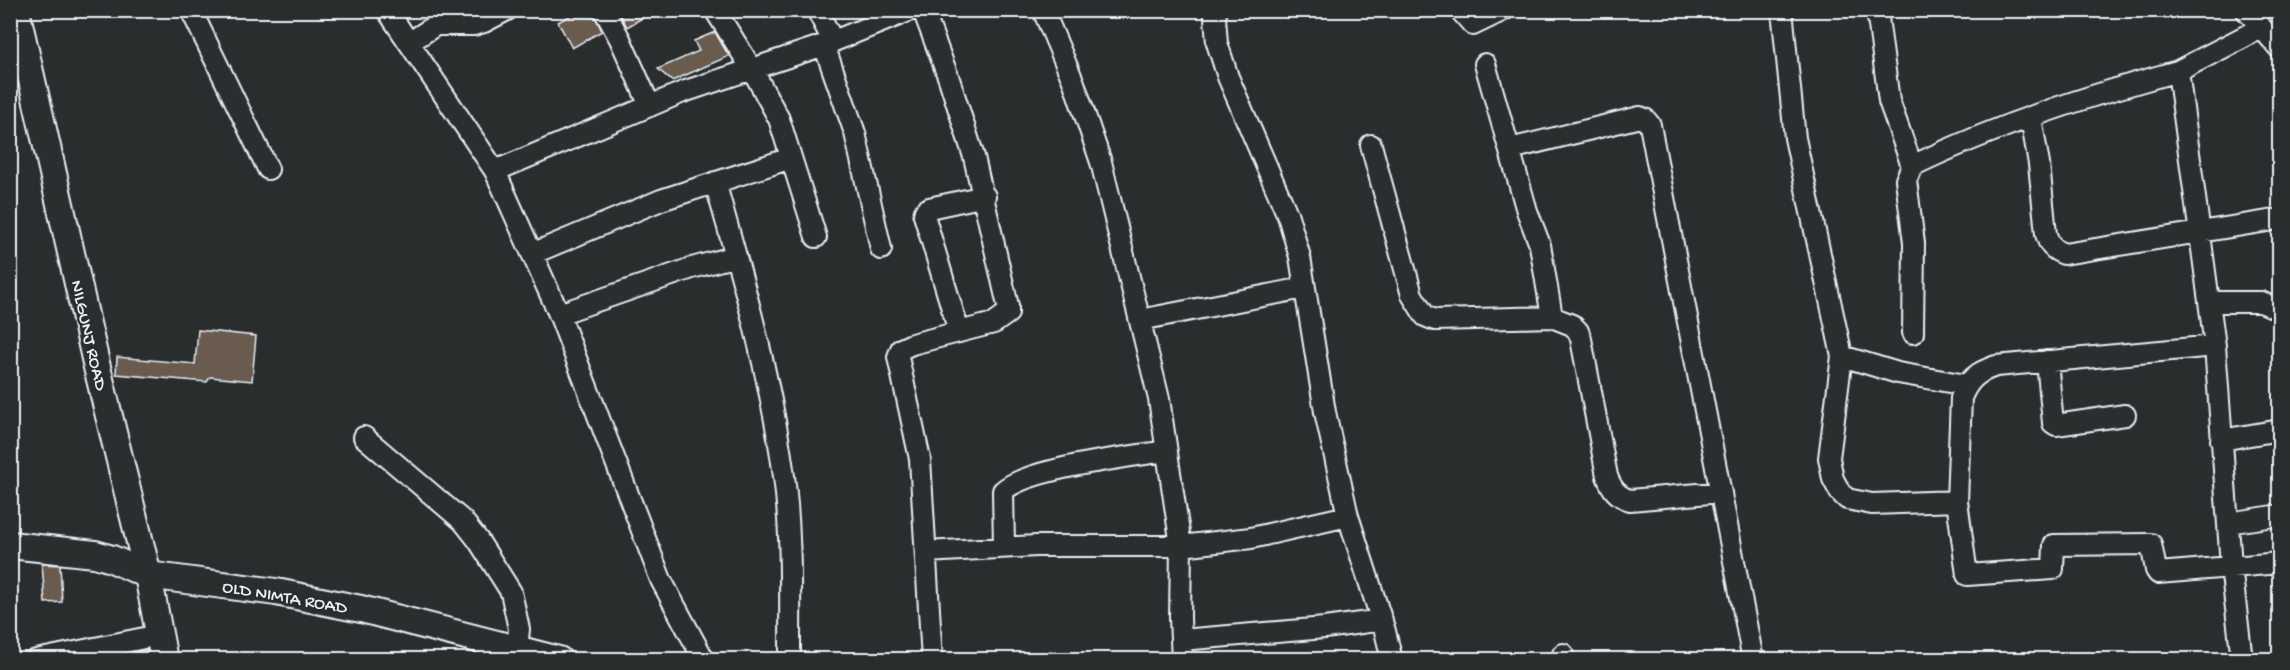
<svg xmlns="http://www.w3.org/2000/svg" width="2290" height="670" font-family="'Gochi Hand',sans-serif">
	<rect width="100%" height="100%" fill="#2a2d2e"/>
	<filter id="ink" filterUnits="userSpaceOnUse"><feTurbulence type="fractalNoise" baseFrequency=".0167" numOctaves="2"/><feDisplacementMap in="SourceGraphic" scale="12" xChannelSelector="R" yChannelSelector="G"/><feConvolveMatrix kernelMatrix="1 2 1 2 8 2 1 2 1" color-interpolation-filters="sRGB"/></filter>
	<g filter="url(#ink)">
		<path fill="#695b50" stroke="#e8f1f8" stroke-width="1.5" d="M 581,10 L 592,10 L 602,31 L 572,48 L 558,22 Z
			M 618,10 L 656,10 L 627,27 Z
			M 715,32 L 729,56 L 672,81 L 658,69 L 699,51 L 694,41 Z
			M 198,330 L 256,336 L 252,381 L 210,377 L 207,382 L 116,374 L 117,357 L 195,364 Z
			M 42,564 L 60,565 L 62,602 L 45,603 Z
			M 147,650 L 149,660 L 105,660 L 105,658 Z"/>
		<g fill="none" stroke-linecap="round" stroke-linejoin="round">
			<g stroke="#e8f1f8" stroke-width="24">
				<path id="minor" d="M 191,10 L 268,169
					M 387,10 L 495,171 L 559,314 L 661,580 L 704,660
					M 604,10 L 620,39 L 650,106
					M 715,10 L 752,69 L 779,119 L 816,237
					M 817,10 L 833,41
					M 923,10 L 949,79 L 974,157 L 1008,306 L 1008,313 L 994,323 L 912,344 L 901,349 L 898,357 L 920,459 L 932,660
					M 1043,10 L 1074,83 L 1101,162 L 1159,399 L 1181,546 L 1180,618 L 1182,660
					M 1217,10 L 1215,17 L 1217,43 L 1228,77 L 1288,216 L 1300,257 L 1325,412 L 1348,516 L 1385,631 L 1392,660
					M 1460,10 L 1473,25 L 1504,10
					M 1782,10 L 1795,138 L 1842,356 L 1829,458 L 1833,479 L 1840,492 L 1847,499 L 1872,504 L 1957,501
					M 1877,10 L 1889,101 L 1912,166 C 1997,125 2087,96 2178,71
					M 2246,10 L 2280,49
					M 410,42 L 436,25 L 474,25 L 484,22 L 507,10
					M 824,45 L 855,133 L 881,249
					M 1485,64 L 1527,211 L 1540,245 L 1552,317
					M 2031,118 L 2039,164 L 2046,234 C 2049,245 2053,250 2064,254 L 2280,219
					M 1371,145 L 1412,295 L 1425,316 L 1435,320 L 1552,317 L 1572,325 L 1578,331 L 1581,339 L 1607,476 C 1612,489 1617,496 1630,500 L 1721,492
					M 1510,149 L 1640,117 L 1645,119 L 1650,125 L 1753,660
					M 1912,166 L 1906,180 L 1914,243 L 1913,333
					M 495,171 L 683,92 L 824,45 L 911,10
					M 715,182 C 742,276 769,372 783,469 C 792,532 790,596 790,660
					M 534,253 L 661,200 L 791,158
					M 2210,302 L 2261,302 L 2280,310
					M 559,314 L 692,268 L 736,256
					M 1140,320 L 1304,288
					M 959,332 L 924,215 L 925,211 L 929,208 L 985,196
					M 2215,346 L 1996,366 C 1977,372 1968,380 1961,398 L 1957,501 L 1967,575 L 2053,569 L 2054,545 L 2151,544 L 2156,570 L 2158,573 L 2280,563
					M 1842,356 L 1898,373 L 1966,385
					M 2047,361 L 2053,423 L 2056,425 L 2125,415
					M 364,437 L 463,521 L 478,540 L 511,592 L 519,629 L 516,660
					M 2221,440 L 2280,430
					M 2228,523 L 2280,515
					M 1004,547 L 1003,491 C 1027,468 1130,457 1166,451
					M 926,552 L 1036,546 L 1181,546 L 1251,538 L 1348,516
					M 1181,640 L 1325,628 L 1382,620
					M 1563,654 L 1564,660
					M 36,660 L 159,635
					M 2242,660 L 2231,566 L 2215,346 L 2178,71 L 2261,28"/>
			</g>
			<g stroke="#e8f1f8" stroke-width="30">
				<path id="tertiary" d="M 16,10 L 96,363 L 148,575 L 164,660
					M 10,545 L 95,554 L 112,559 L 148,575 L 276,592 L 361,609 L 559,660"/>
			</g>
			<use href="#minor" stroke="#2a2d2e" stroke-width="20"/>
			<use href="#tertiary" stroke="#2a2d2e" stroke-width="26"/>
			<g stroke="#e8f1f8" stroke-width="7">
				<path id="rail" d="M 2271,10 L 2280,20"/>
			</g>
			<use href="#rail" stroke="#2a2d2e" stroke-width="4.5" stroke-dasharray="14" stroke-linecap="butt"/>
		</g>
	</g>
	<g text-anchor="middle" stroke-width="4.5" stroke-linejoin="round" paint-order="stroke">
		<g font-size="18" fill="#e8f1f8" stroke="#2a2d2e">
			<text transform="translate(90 335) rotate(77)" y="6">NILGUNJ ROAD</text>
			<text transform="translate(285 596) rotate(10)" y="6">OLD NIMTA ROAD</text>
		</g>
	</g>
	<rect width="2290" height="670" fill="none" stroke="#2a2d2e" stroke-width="36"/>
	<rect x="18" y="18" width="2254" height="634" fill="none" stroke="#e8f1f8" stroke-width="2" filter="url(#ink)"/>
</svg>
